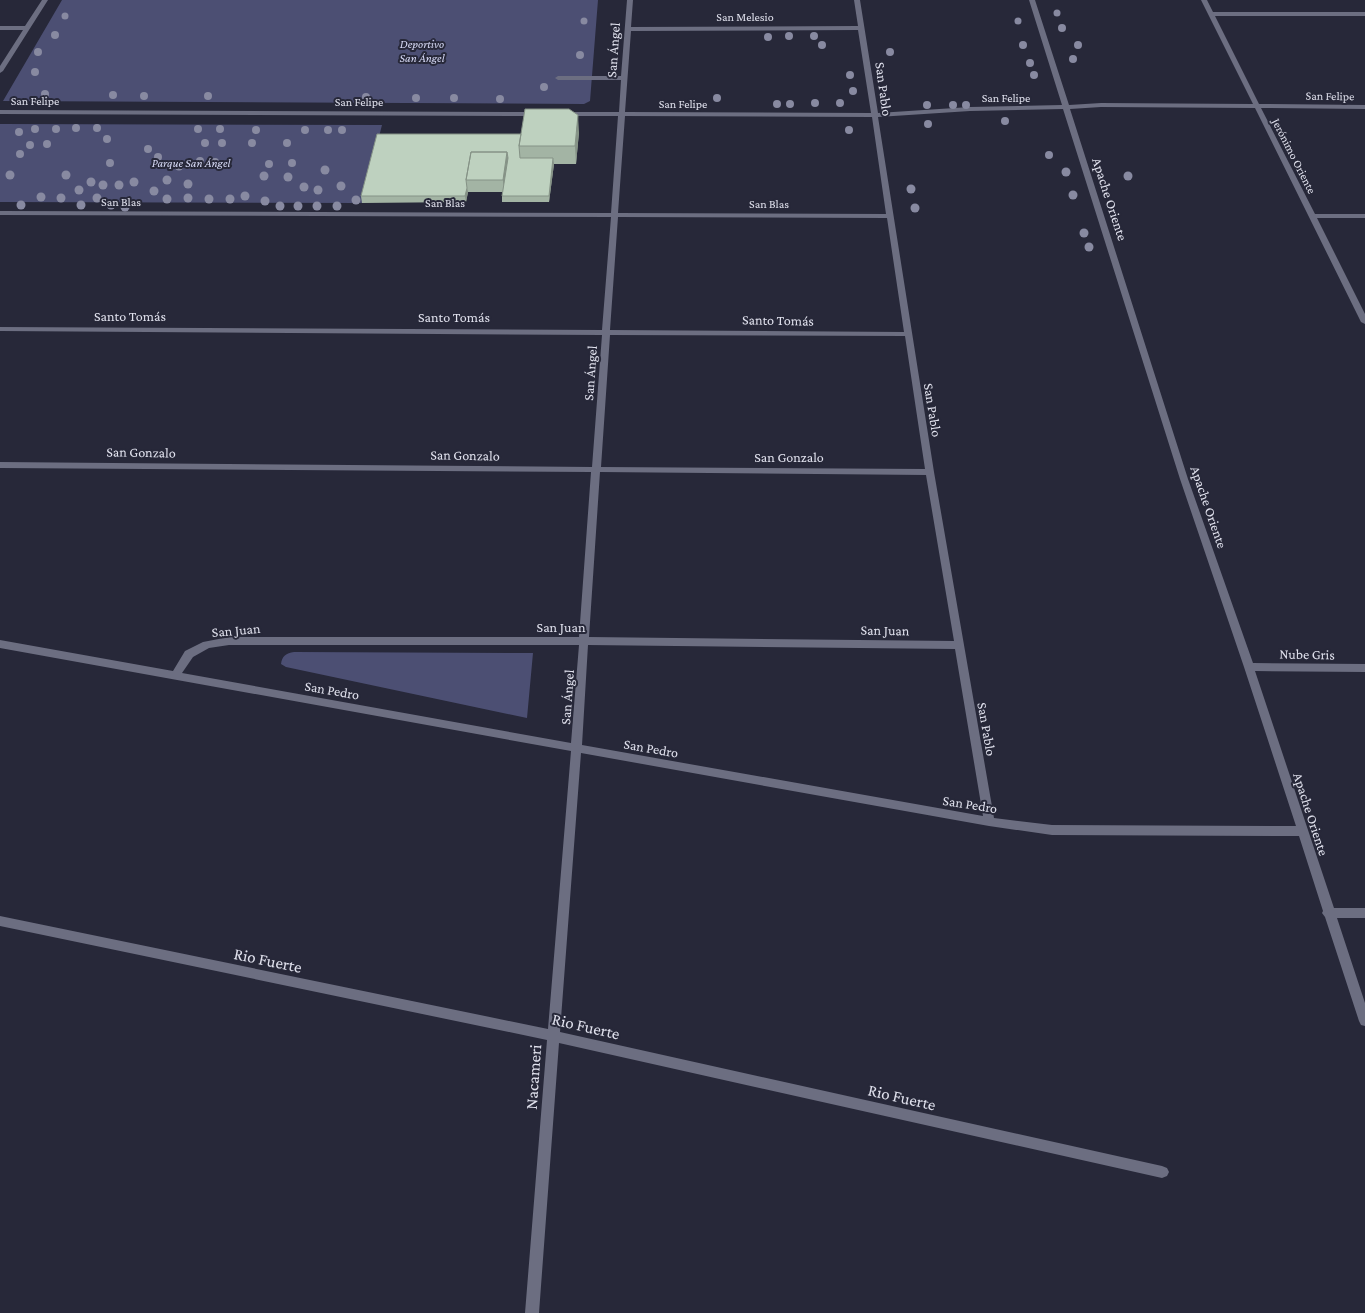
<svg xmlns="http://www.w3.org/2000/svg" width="1365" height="1313" font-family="'Crimson Pro',serif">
	<rect width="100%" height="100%" fill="#272839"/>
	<path fill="#4c4f73" d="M 62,0 L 598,0 L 590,101 L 584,104 L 3,101 Z
		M 0,124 L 382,125 L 362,203 L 0,202 Z
		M 294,652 L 533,653 L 527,718 L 286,667 L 281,664 C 282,656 286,653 294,652 Z"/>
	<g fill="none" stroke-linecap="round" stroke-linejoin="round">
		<path fill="#6c6e81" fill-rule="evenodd" d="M 42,0 L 48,0 L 3,71 L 0,73 L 0,66 L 23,30 L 0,30 L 0,26 L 25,26 Z
			M 627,0 L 633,0 L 631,27 L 858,26 L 854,0 L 860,0 L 878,113 L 970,107 L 1062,105 L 1029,0 L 1035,0 L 1069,105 L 1101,103 L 1253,104 L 1201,0 L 1207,0 L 1213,12 L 1365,12 L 1365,16 L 1215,16 L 1259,104 L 1365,105 L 1365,109 L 1261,108 L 1315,214 L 1365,214 L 1365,218 L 1317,218 L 1365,314 L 1365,324 L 1361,322 L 1255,108 L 1101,107 L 1070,109 L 1188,479 L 1253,663 L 1365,664 L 1365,672 L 1255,671 L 1334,908 L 1365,908 L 1365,918 L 1337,918 L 1365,1003 L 1365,1026 L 1361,1025 L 1359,1021 L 1325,917 L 1322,913 L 1323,911 L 1299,836 L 1052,835 L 989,826 L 581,753 L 560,1032 L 1162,1166 L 1167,1168 L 1169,1172 L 1167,1176 L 1162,1178 L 559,1043 L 539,1313 L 525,1313 L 547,1040 L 0,926 L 0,916 L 548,1029 L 571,751 L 0,648 L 0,640 L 173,671 L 185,651 L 203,642 L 229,637 L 579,637 L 591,472 L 0,468 L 0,462 L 592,467 L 602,335 L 0,331 L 0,327 L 602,330 L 611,217 L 0,215 L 0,211 L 611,213 L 618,116 L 564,116 L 561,114 L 564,112 L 619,112 L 621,80 L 558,80 L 555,78 L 558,76 L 621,76 ZM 858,30 L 871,113 L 625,112 L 631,31 ZM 1063,109 L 1180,479 L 1244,667 L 1296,826 L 1052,825 L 994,818 L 934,472 L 878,117 L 970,111 ZM 625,116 L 872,117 L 886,214 L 618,213 ZM 618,217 L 887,218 L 904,332 L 610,330 ZM 610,335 L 905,336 L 925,469 L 601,467 ZM 600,472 L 926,475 L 954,641 L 589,637 ZM 229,645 L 579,645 L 571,743 L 182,673 L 193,657 L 209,648 ZM 588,645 L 955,649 L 983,816 L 582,745 Z
			M 0,110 L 536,112 L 539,114 L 536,116 L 0,114 Z"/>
	</g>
	<g fill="#888aa1">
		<circle cx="1057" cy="13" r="3.5"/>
		<circle cx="65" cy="16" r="3.5"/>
		<circle cx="584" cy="21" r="3.5"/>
		<circle cx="1018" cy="21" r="3.5"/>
		<circle cx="1062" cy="28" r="4"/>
		<circle cx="55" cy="35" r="4"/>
		<circle cx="789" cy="36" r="4"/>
		<circle cx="814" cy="36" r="4"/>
		<circle cx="768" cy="37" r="4"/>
		<circle cx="822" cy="45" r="4"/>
		<circle cx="1023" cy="45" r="4"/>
		<circle cx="1078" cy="45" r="4"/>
		<circle cx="38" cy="52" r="4"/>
		<circle cx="890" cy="52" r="4"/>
		<circle cx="580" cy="55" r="4"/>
		<circle cx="1073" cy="59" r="4"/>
		<circle cx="1030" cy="63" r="4"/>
		<circle cx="35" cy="72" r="4"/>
		<circle cx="850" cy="75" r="4"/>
		<circle cx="1034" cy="75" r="4"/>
		<circle cx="544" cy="87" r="4"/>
		<circle cx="853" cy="91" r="4"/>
		<circle cx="45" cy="94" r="4"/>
		<circle cx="113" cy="95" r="4"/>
		<circle cx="144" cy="96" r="4"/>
		<circle cx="208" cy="96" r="4"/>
		<circle cx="366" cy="97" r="4"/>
		<circle cx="416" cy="98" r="4"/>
		<circle cx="454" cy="98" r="4"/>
		<circle cx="717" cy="98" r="4"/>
		<circle cx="500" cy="99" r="4"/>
		<circle cx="815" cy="103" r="4"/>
		<circle cx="840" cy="103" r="4"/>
		<circle cx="777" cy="104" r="4"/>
		<circle cx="790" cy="104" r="4"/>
		<circle cx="927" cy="105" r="4"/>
		<circle cx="953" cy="105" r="4"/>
		<circle cx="966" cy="105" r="4"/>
		<circle cx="1005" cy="121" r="4"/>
		<circle cx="928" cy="124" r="4"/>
		<circle cx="76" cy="128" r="4"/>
		<circle cx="97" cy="128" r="4"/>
		<circle cx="35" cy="129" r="4"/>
		<circle cx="56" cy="129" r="4"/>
		<circle cx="198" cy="129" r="4"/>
		<circle cx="220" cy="129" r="4"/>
		<circle cx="256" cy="130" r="4"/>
		<circle cx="305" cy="130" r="4"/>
		<circle cx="328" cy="130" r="4"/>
		<circle cx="342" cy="130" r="4"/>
		<circle cx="849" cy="130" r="4"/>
		<circle cx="19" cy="132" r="4"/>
		<circle cx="107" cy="139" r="4"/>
		<circle cx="205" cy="143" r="4"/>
		<circle cx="222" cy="143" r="4"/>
		<circle cx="252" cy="143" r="4"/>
		<circle cx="287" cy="143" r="4"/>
		<circle cx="47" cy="144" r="4"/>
		<circle cx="30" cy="145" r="4"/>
		<circle cx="148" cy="149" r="4"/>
		<circle cx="20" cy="154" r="4"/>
		<circle cx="1049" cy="155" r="4"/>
		<circle cx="158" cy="157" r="4"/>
		<circle cx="200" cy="161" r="4"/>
		<circle cx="215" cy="162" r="4"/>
		<circle cx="110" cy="163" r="4"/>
		<circle cx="292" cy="163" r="4"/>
		<circle cx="269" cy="164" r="4"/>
		<circle cx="179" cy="166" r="4.5"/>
		<circle cx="325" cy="170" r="4.5"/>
		<circle cx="1066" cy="172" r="4.5"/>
		<circle cx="10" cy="175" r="4.5"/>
		<circle cx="66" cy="175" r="4.5"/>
		<circle cx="264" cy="176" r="4.5"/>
		<circle cx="1128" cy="176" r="4.5"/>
		<circle cx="288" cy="177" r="4.5"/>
		<circle cx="167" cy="180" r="4.5"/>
		<circle cx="91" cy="182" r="4.5"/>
		<circle cx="134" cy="182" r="4.5"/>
		<circle cx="188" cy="184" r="4.5"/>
		<circle cx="103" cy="185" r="4.5"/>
		<circle cx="119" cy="185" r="4.5"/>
		<circle cx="341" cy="186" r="4.5"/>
		<circle cx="304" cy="187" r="4.5"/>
		<circle cx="911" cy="189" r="4.5"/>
		<circle cx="79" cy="190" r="4.5"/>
		<circle cx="318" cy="190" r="4.5"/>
		<circle cx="154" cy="191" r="4.5"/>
		<circle cx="1073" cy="195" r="4.5"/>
		<circle cx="245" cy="196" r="4.5"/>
		<circle cx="41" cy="197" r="4.5"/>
		<circle cx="61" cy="198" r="4.5"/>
		<circle cx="97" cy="198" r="4.5"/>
		<circle cx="188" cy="198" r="4.5"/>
		<circle cx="167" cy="199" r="4.5"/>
		<circle cx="209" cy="199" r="4.5"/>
		<circle cx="230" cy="199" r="4.5"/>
		<circle cx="356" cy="200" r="4.5"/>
		<circle cx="265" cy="201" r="4.5"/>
		<circle cx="21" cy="205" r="4.5"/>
		<circle cx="81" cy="205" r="4.5"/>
		<circle cx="111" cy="205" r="4.5"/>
		<circle cx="280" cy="206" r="4.5"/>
		<circle cx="298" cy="206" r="4.5"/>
		<circle cx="317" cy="206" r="4.5"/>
		<circle cx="337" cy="206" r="4.5"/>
		<circle cx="125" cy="207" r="4.5"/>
		<circle cx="915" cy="208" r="4.5"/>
		<circle cx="1084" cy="233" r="4.5"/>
		<circle cx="1089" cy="247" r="4.5"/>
	</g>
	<path fill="#a3b4a4" d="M 579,132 L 576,164 L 554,164 L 549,202 L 502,202 L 502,192 L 468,192 L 466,202 L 362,203 L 361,196 L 521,134 Z"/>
	<path fill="#859286" d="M 578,115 L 579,132 L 576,164 L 575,146 Z
		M 507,152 L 509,164 L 504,192 L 503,180 Z
		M 553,158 L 554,164 L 549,202 L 549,196 Z
		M 467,188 L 468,192 L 466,202 L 465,196 Z"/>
	<path fill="#bed1bf" stroke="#859286" d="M 525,109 L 569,109 L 578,115 L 575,146 L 519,146 Z
		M 377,134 L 521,134 L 519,146 L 520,158 L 553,158 L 549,196 L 502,196 L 508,158 L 507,152 L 471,152 L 466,180 L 467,188 L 465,196 L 361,196 Z
		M 471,152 L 507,152 L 503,180 L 466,180 Z"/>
	<g text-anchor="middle" stroke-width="4" stroke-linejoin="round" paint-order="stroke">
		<g font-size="12" fill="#e0e1ed" stroke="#272839">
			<text x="745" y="21">San Melesio</text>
			<text transform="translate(1330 96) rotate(1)" y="4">San Felipe</text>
			<text x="1006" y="102">San Felipe</text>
			<text x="35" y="105">San Felipe</text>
			<text x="359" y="106">San Felipe</text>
			<text x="683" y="108">San Felipe</text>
			<text transform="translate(1294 156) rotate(63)" y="4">Jerónimo Oriente</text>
			<text x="121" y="206">San Blas</text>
			<text x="445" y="207">San Blas</text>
			<text x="769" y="208">San Blas</text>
		</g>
		<g font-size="12" font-style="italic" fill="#d7daf6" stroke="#272839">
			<text x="422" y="48">Deportivo<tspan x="422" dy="14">San Ángel</tspan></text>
			<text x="191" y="167">Parque San Ángel</text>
		</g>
		<g font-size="14" fill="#e0e1ed" stroke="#272839">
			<text transform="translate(613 50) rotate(-86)" y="5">San Ángel</text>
			<text transform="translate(884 89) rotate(82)" y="5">San Pablo</text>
			<text transform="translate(1110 199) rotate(72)" y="5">Apache Oriente</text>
			<text x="130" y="321">Santo Tomás</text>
			<text x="454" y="322">Santo Tomás</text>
			<text transform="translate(778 320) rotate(1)" y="5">Santo Tomás</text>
			<text transform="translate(590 373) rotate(-86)" y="5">San Ángel</text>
			<text transform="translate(933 410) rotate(81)" y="5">San Pablo</text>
			<text transform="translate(141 452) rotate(1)" y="5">San Gonzalo</text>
			<text transform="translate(465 455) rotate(1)" y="5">San Gonzalo</text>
			<text x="789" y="462">San Gonzalo</text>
			<text transform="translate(1209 507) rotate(71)" y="5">Apache Oriente</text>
			<text x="561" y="632">San Juan</text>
			<text transform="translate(236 630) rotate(-5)" y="5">San Juan</text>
			<text transform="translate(885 630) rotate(1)" y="5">San Juan</text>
			<text transform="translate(1307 654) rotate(1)" y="5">Nube Gris</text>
			<text transform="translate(332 690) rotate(10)" y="5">San Pedro</text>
			<text transform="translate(567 697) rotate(-86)" y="5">San Ángel</text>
			<text transform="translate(987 729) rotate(80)" y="5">San Pablo</text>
			<text transform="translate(651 748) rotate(10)" y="5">San Pedro</text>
			<text transform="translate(970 804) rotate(9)" y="5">San Pedro</text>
			<text transform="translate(1311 814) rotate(72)" y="5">Apache Oriente</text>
		</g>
		<g font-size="17" fill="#e0e1ed" stroke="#272839">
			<text transform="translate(268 960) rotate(12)" y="6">Rio Fuerte</text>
			<text transform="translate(586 1026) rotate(13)" y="6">Rio Fuerte</text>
			<text transform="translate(533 1077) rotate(-86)" y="6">Nacameri</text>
			<text transform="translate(902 1097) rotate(13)" y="6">Rio Fuerte</text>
		</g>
	</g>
</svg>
